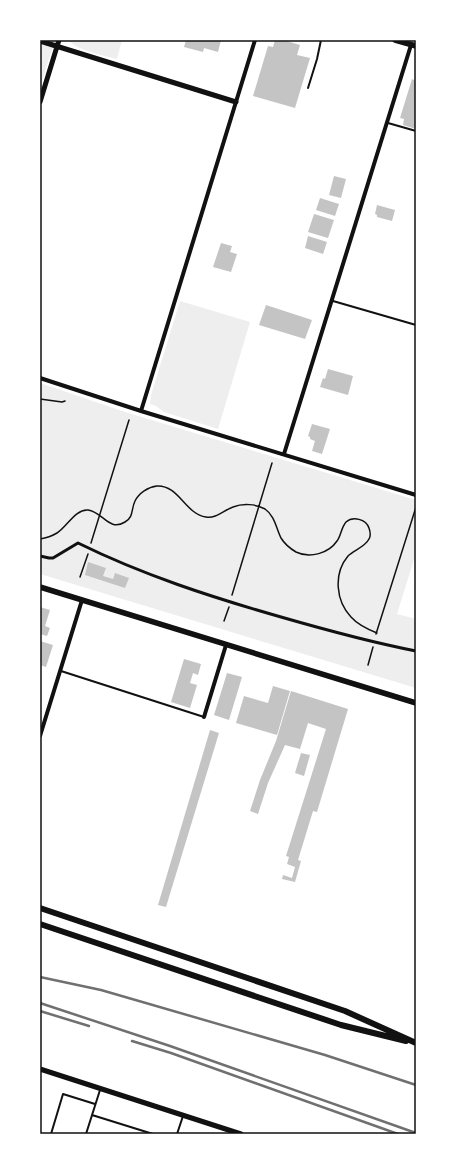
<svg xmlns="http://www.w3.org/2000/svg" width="456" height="1174" font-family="'PT Sans Narrow',sans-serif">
	<rect width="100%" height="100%" fill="#fff"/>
	<path fill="#eee" d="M 40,40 L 55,40 L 40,87 Z
		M 69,40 L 122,40 L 117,59 C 105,56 75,50 69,40 Z
		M 180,301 L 250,322 L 218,429 L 164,412 L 156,406 L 150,404 L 151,395 Z
		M 40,383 L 125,412 L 416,500 L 416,553 L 397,614 L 416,619 L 416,688 L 40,574 Z"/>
	<path fill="#c4c4c4" d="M 186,40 L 221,40 L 218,52 L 204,48 L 203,52 L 184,47 Z
		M 275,40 L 283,40 L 300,45 L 297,55 L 310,58 L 295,108 L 253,96 L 268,46 L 273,47 Z
		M 412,79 L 416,81 L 416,129 L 403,125 L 404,119 L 400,118 Z
		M 334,176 L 346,179 L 341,198 L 329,195 Z
		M 320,198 L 339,204 L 335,216 L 316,210 Z
		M 377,205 L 395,210 L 392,221 L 377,217 L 377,215 L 375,214 Z
		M 314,214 L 334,220 L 328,238 L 308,232 Z
		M 308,236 L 327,242 L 323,254 L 305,248 Z
		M 221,243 L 232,246 L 230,252 L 237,254 L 231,272 L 213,267 Z
		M 266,305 L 312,320 L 305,339 L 259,325 Z
		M 328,369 L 353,376 L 348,395 L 320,387 L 323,378 L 325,379 Z
		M 312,424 L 330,429 L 322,454 L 312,451 L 315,441 L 310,439 L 310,437 L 308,436 Z
		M 88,562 L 106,568 L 103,576 L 113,579 L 115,573 L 129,578 L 125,588 L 85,575 Z
		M 40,607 L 50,610 L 45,626 L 50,628 L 47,636 L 40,634 Z
		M 40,641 L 53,645 L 46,667 L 40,665 Z
		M 184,659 L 201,664 L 198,675 L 193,673 L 190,683 L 197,685 L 190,708 L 171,702 Z
		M 227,673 L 242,677 L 229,720 L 214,715 Z
		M 273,686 L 290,691 L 277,735 L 236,723 L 244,696 L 268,703 Z
		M 291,691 L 348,709 L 317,812 L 313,811 L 298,860 L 301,861 L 295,882 L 282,879 L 283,875 L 292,878 L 295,867 L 287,864 L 289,857 L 286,856 L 326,729 L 308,723 L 300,749 L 285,745 L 268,783 L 258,814 L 250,811 L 260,780 L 276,741 Z
		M 210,730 L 219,733 L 166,907 L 158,905 Z
		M 301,753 L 310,755 L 304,776 L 295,773 Z"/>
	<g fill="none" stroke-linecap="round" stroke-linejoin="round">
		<path stroke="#111" stroke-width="1.5" d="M 40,399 L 62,402 L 65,401
			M 40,539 C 46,538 52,536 57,533 C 67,527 75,509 88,510 C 103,512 109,532 125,522 C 134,517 131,509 135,501 C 139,493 148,487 157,486 C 179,485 185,514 206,517 C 216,519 224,510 233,507 C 243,503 256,504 265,509 C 275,516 276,528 281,538 C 284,543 291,549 296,552 C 310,559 329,553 337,541 C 341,536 341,528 346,522 C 353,516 366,519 369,528 C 370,531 371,536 369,539 C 365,547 354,550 348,556 C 333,574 336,601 351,617 C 358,625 367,629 377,633
			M 91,543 L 129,420
			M 80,577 L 88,554
			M 232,595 L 272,463
			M 224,621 L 229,607
			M 376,634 L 416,507
			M 368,665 L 373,647"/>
		<path stroke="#111" stroke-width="2" d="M 308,88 L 317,59 L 321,40
			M 388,123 L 416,131
			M 333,301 L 416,325
			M 61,671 L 204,717
			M 92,1115 L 153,1134
			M 51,1134 L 63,1094 L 95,1104
			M 86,1134 L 100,1090
			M 177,1134 L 183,1116"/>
		<path stroke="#111" stroke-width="3" d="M 40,556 L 49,558 L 53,558 L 78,543 C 143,575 211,597 281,617 C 326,630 370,642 416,651"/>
		<path stroke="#111" stroke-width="4" d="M 40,378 L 141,411 L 416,495
			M 141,411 L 255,40
			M 284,454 L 411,45
			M 204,717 L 226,645
			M 40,736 L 82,600"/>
		<path stroke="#111" stroke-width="5" d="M 40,41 L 236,102
			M 40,102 L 59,40
			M 40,1069 L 241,1134"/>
		<path stroke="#111" stroke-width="5.5" d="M 395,40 L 416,46
			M 40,587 L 416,703"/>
		<path stroke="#111" stroke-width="6" d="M 40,908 L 345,1011 L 416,1043
			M 40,924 L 341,1025 L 406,1041"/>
		<path stroke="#707070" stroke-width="2.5" d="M 40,977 L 101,990 L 325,1055 L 416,1085
			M 40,1003 L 170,1046 L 416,1133
			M 40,1011 L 89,1026
			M 132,1041 L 171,1053 L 398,1134"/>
	</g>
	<rect width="456" height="1174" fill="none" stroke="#ffffff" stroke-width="82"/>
	<rect x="41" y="41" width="374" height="1092" fill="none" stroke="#111" stroke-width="1.5"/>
</svg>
